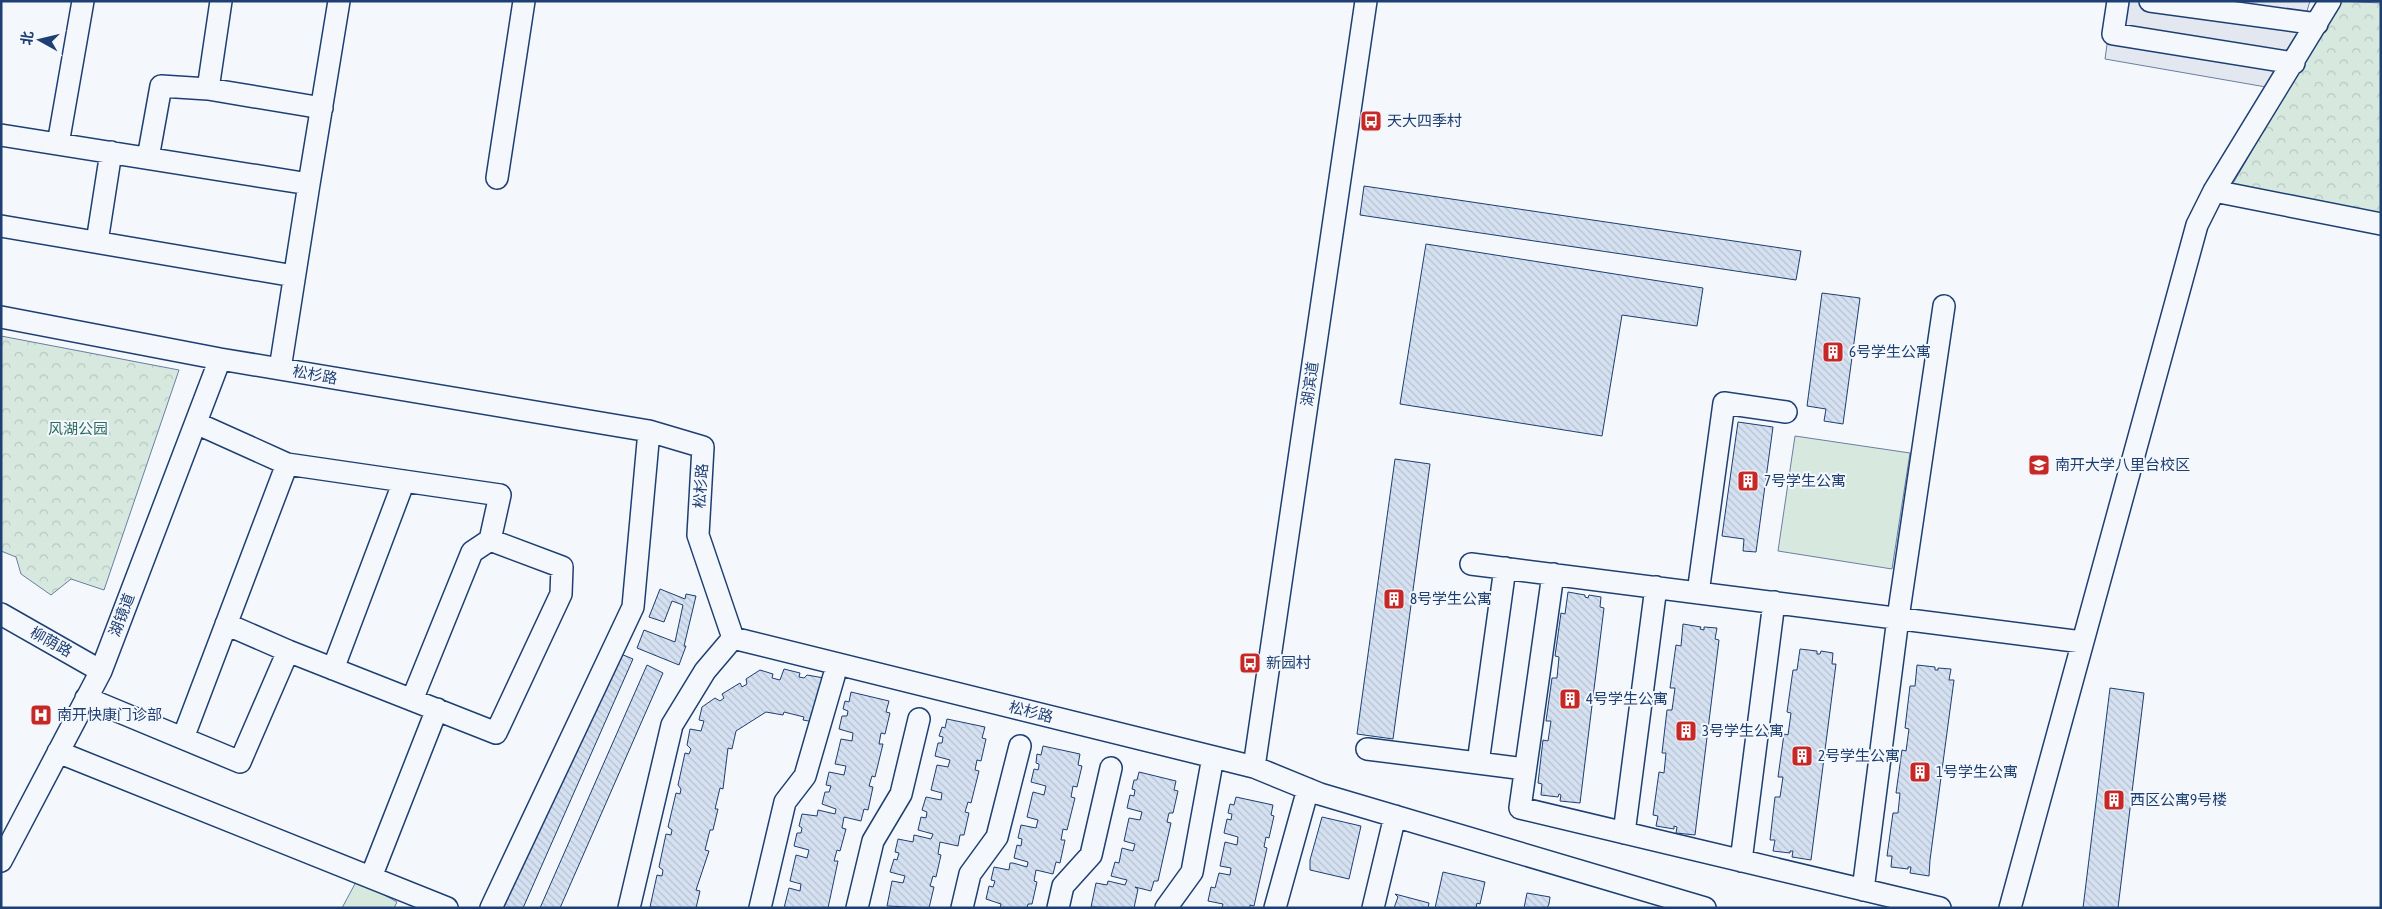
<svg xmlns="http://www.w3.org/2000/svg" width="2382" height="909" font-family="'Asap Condensed','Noto Sans SC',sans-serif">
	<defs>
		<pattern id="forest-crowns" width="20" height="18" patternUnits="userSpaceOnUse" patternTransform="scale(1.25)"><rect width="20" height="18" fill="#d7e8df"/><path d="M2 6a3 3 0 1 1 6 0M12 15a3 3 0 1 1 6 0" fill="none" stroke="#b8c8c3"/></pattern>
		<pattern id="building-back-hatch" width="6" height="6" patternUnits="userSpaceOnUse" patternTransform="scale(1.25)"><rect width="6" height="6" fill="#d5e0f0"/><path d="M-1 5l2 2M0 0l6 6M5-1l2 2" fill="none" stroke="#b6c1d1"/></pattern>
	</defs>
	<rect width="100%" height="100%" fill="#f4f7fb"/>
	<path fill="url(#forest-crowns)" stroke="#687fa3" d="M 2338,1 L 2381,3 L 2381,217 L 2231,187 Z
		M 1,336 L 179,370 L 104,590 L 71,579 L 51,595 L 21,574 L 16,557 L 1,551 Z"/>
	<path fill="#d7e8df" stroke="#687fa3" d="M 1795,436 L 1910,453 L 1892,569 L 1778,551 Z
		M 357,880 L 397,902 L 394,908 L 342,908 Z"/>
	<path fill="#e3e8f0" stroke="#687fa3" d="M 2113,1 L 2310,1 L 2302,28 L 2266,87 L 2105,59 Z"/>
	<path fill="url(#building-back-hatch)" stroke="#1d3f73" d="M 1364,186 L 1801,251 L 1796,280 L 1360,215 Z
		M 1426,244 L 1703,288 L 1697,326 L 1622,315 L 1602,436 L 1400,404 Z
		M 1822,293 L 1860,298 L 1843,424 L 1824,421 L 1826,409 L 1807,406 Z
		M 1738,422 L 1773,427 L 1756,552 L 1743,551 L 1744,539 L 1722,536 Z
		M 1395,459 L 1430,464 L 1393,739 L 1357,734 Z
		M 660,589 L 685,599 L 686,594 L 696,596 L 684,646 L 686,646 L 679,665 L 637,648 L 644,630 L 675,642 L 683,605 L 672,601 L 664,622 L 649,617 Z
		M 1568,592 L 1585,595 L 1585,597 L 1588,598 L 1589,595 L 1601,597 L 1600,607 L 1604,608 L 1580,803 L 1560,801 L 1561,795 L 1559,794 L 1558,797 L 1541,795 L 1542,784 L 1538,783 L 1543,740 L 1548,741 L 1551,721 L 1546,721 L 1552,678 L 1557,678 L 1559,657 L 1555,656 L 1561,613 L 1565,614 Z
		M 1683,624 L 1701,627 L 1700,629 L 1704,630 L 1704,627 L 1717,628 L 1715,639 L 1719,640 L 1695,835 L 1676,833 L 1677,827 L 1674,826 L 1674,829 L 1656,826 L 1658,816 L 1653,815 L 1659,772 L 1664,773 L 1666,753 L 1662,753 L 1667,710 L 1672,710 L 1675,688 L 1670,688 L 1676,645 L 1681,646 Z
		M 1800,649 L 1817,651 L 1817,654 L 1820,654 L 1821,651 L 1833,653 L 1832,664 L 1836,664 L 1811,860 L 1792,857 L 1793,851 L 1790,851 L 1790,853 L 1773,851 L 1775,840 L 1770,840 L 1775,797 L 1780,797 L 1783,777 L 1778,777 L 1784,734 L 1788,735 L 1791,713 L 1787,712 L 1793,670 L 1797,670 Z
		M 616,652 L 633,659 L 523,908 L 503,908 Z
		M 647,665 L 663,673 L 560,908 L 540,908 Z
		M 1917,665 L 1935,667 L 1935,670 L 1938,670 L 1938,668 L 1951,669 L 1949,680 L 1954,680 L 1930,860 L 1929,876 L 1910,873 L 1911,867 L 1908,867 L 1908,869 L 1891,867 L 1892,856 L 1887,856 L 1893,813 L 1898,813 L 1900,793 L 1896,793 L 1902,750 L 1906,751 L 1909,729 L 1905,728 L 1910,686 L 1915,686 Z
		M 784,669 L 800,673 L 799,677 L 804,678 L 807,675 L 824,678 L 814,722 L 803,720 L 804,717 L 784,712 L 783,715 L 766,712 L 736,731 L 732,749 L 728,748 L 723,789 L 720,788 L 715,809 L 718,809 L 713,830 L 710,830 L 705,850 L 709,851 L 696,890 L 700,891 L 696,908 L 650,907 L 657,875 L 662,876 L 663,870 L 659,867 L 666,834 L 671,835 L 672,830 L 668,827 L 676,793 L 680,794 L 681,789 L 678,785 L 685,753 L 689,754 L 691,749 L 687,745 L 690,729 L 701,731 L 704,721 L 699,720 L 702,707 L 715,698 L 720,701 L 724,698 L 722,694 L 740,683 L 742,687 L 747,684 L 746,679 L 760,670 L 773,674 L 772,678 L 780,680 Z
		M 2110,688 L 2144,693 L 2118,908 L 2083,908 Z
		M 851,692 L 889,701 L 886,712 L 890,713 L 885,734 L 881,733 L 879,744 L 883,744 L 875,777 L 872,776 L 869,786 L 873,787 L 868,810 L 864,809 L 861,821 L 844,817 L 842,828 L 846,829 L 840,851 L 837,850 L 834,861 L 838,861 L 828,908 L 784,908 L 789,888 L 800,891 L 801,884 L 790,881 L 796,855 L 807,858 L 809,850 L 794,846 L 797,833 L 801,833 L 802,828 L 799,826 L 802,814 L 817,816 L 818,810 L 835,814 L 836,809 L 822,804 L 825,792 L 829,792 L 831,786 L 826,785 L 829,772 L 844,775 L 846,766 L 835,764 L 841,739 L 852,741 L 853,733 L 839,729 L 842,716 L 847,716 L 848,711 L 843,709 L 845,701 L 849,702 Z
		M 947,719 L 985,727 L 982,738 L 986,739 L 981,761 L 977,760 L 975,770 L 979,771 L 971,803 L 968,802 L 965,812 L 969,813 L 964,835 L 960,835 L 958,846 L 940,842 L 938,854 L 941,855 L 936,877 L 933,876 L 930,886 L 934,887 L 929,908 L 887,906 L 892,881 L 903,883 L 905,876 L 890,872 L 894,859 L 897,860 L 899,853 L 895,852 L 898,839 L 913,842 L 914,835 L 931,839 L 933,834 L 918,830 L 921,817 L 926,818 L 927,812 L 922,810 L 926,797 L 941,800 L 942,793 L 931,790 L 937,765 L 948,767 L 950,760 L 935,756 L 938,743 L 942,743 L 943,737 L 939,736 L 942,727 L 945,728 Z
		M 1043,746 L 1080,754 L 1078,765 L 1082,766 L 1077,787 L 1073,786 L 1071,797 L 1075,798 L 1067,830 L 1063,829 L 1061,840 L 1065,840 L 1060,863 L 1056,862 L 1053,874 L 1036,870 L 1034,881 L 1037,882 L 1032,904 L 1028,904 L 1027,908 L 1000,908 L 1001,904 L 986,899 L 989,886 L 993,887 L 995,881 L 991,880 L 994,867 L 1009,870 L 1010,863 L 1013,863 L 1027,867 L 1028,862 L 1014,858 L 1017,845 L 1021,846 L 1022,839 L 1018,838 L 1021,825 L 1036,828 L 1038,820 L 1027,817 L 1033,792 L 1044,795 L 1046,786 L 1031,782 L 1034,769 L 1038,770 L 1039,766 L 1039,764 L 1036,763 L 1037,754 L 1041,755 Z
		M 1139,772 L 1176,781 L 1174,790 L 1178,791 L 1173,813 L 1169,813 L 1167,822 L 1171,823 L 1158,881 L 1154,881 L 1151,891 L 1135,887 L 1138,889 L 1134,908 L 1091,907 L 1096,883 L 1107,885 L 1108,881 L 1125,885 L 1127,880 L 1111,876 L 1115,862 L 1119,863 L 1122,848 L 1133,851 L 1135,844 L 1124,841 L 1129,818 L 1140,820 L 1142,812 L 1127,808 L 1130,795 L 1134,796 L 1135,790 L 1132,789 L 1134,780 L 1137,780 Z
		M 1236,797 L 1273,805 L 1271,815 L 1274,816 L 1269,838 L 1266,837 L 1264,847 L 1267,848 L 1254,906 L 1250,905 L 1250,908 L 1222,908 L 1223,904 L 1208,901 L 1211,887 L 1215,888 L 1219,873 L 1230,875 L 1231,868 L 1220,866 L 1225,842 L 1237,845 L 1238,837 L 1224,833 L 1227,819 L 1231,820 L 1232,814 L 1228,813 L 1230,804 L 1234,805 Z
		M 1322,817 L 1361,826 L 1349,879 L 1310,870 L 1310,860 Z
		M 1443,872 L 1485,882 L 1480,904 L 1477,903 L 1476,908 L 1435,908 Z
		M 1527,893 L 1550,897 L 1549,904 L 1547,908 L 1524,908 Z
		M 1395,894 L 1429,903 L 1428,908 L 1394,908 L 1398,897 Z"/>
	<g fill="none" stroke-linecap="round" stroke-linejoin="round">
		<g stroke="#1d3f73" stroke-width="24">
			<path id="minor" d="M 2118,1 L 2113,34 L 2294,63
				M 2150,1 L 2317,24
				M 208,89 L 221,1
				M 1,135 L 309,184 L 280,369
				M 58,144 L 83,1
				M 148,158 L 161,86 L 208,89 L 322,108
				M 497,178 L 524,1
				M 309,184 L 339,1
				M 2214,191 L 2381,224
				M 1,226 L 294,276
				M 97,242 L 111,152
				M 1,317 L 220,359 L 649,431 L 703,447 L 698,535 L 733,638 L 1254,767 L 1320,794 L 1705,908
				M 1471,564 L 2082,642
				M 1553,574 L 1520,808 L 1940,908
				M 1698,593 L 1724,403 L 1786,412
				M 1,614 L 101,671
				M 226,624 L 288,651
				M 333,669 L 404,481
				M 86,698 L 240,762 L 288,651 L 496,733 L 561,594 L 562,567 L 490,540 L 500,495 L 287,464 L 196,423
				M 412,700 L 472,552 L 490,540
				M 183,738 L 287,464
				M 1367,749 L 1525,769
				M 58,752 L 447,908
				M 1478,763 L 1505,568
				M 1254,767 L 1366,1
				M 1624,833 L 1656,587
				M 1,861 L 101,671 L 220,359
				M 1741,861 L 1774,602
				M 371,877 L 437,709
				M 1863,890 L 1898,618 L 1944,306
				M 491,908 L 633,607 L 649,431
				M 629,908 L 672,725 L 705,671 L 733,638
				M 760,908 L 785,802 L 805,776 L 834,676
				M 857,908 L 873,841 L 901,794 L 919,719
				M 962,908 L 970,874 L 997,837 L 1020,746
				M 1058,908 L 1063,886 L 1091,855 L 1111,768
				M 1166,908 L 1192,872 L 1213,757
				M 1275,908 L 1308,789
				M 1373,908 L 1395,816
				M 2010,908 L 2197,225 L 2214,191 L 2330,1"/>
		</g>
		<use href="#minor" stroke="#f4f7fb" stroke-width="21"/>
	</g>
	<defs>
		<g id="bus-square" transform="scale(1.125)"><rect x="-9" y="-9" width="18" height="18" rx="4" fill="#c62828" stroke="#f4f7fb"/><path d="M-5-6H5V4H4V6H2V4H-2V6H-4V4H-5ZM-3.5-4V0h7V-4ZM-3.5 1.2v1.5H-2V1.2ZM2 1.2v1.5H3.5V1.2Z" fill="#fff"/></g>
		<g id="building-square" transform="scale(1.125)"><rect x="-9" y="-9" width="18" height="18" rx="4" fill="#c62828" stroke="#f4f7fb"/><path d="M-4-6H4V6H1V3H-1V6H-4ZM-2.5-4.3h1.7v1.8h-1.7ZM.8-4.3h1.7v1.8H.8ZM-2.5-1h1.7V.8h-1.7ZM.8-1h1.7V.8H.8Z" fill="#fff"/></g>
		<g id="university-square" transform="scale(1.125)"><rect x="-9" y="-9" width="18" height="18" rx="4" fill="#c62828" stroke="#f4f7fb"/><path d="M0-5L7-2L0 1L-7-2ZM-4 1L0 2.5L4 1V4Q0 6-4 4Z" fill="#fff"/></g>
		<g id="hospital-square" transform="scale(1.125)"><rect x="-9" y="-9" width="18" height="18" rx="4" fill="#c62828" stroke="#f4f7fb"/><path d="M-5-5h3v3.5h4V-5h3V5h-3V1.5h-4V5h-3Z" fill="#fff"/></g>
	</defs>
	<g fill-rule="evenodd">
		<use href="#bus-square" x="1371" y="121"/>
		<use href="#building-square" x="1833" y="352"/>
		<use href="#university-square" x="2039" y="465"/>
		<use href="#building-square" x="1748" y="481"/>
		<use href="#building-square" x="1394" y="599"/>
		<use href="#bus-square" x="1250" y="663"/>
		<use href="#building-square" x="1570" y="699"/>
		<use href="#hospital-square" x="41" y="715"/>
		<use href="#building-square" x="1686" y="731"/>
		<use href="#building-square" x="1802" y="756"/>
		<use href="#building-square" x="1920" y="772"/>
		<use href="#building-square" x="2114" y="800"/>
	</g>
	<g text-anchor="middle" stroke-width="4" stroke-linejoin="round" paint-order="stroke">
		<g font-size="15" fill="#1d3f73" stroke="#f4f7fb" text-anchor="start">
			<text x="1387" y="126">天大四季村</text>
			<text x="1849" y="357">6号学生公寓</text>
			<text x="2055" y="470">南开大学八里台校区</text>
			<text x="1764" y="486">7号学生公寓</text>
			<text x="1410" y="604">8号学生公寓</text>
			<text x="1266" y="668">新园村</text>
			<text x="1586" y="704">4号学生公寓</text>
			<text x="57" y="720">南开快康门诊部</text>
			<text x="1702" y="736">3号学生公寓</text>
			<text x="1818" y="761">2号学生公寓</text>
			<text x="1936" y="777">1号学生公寓</text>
			<text x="2130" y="805">西区公寓9号楼</text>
		</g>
		<g font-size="15" fill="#1d3f73" stroke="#f4f7fb">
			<text transform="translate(315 375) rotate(10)" y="5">松杉路</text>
			<text transform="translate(1310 384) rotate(-82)" y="5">湖滨道</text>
			<text transform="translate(701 486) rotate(-86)" y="5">松杉路</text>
			<text transform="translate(122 615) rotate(-69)" y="5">湖镜道</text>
			<text transform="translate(51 642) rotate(29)" y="5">柳荫路</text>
			<text transform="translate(1031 712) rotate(14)" y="5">松杉路</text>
		</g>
		<g font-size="15" fill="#2c6c60" stroke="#f4f7fb">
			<text x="78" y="434">风湖公园</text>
		</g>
	</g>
	<rect width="2382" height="909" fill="none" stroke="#1d3f73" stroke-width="5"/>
	<g transform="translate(40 40) rotate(278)" stroke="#f4f7fb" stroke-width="4" paint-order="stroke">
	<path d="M0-4L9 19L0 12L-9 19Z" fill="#1d3f73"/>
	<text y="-8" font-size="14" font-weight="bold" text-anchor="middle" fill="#1d3f73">北</text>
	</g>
</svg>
